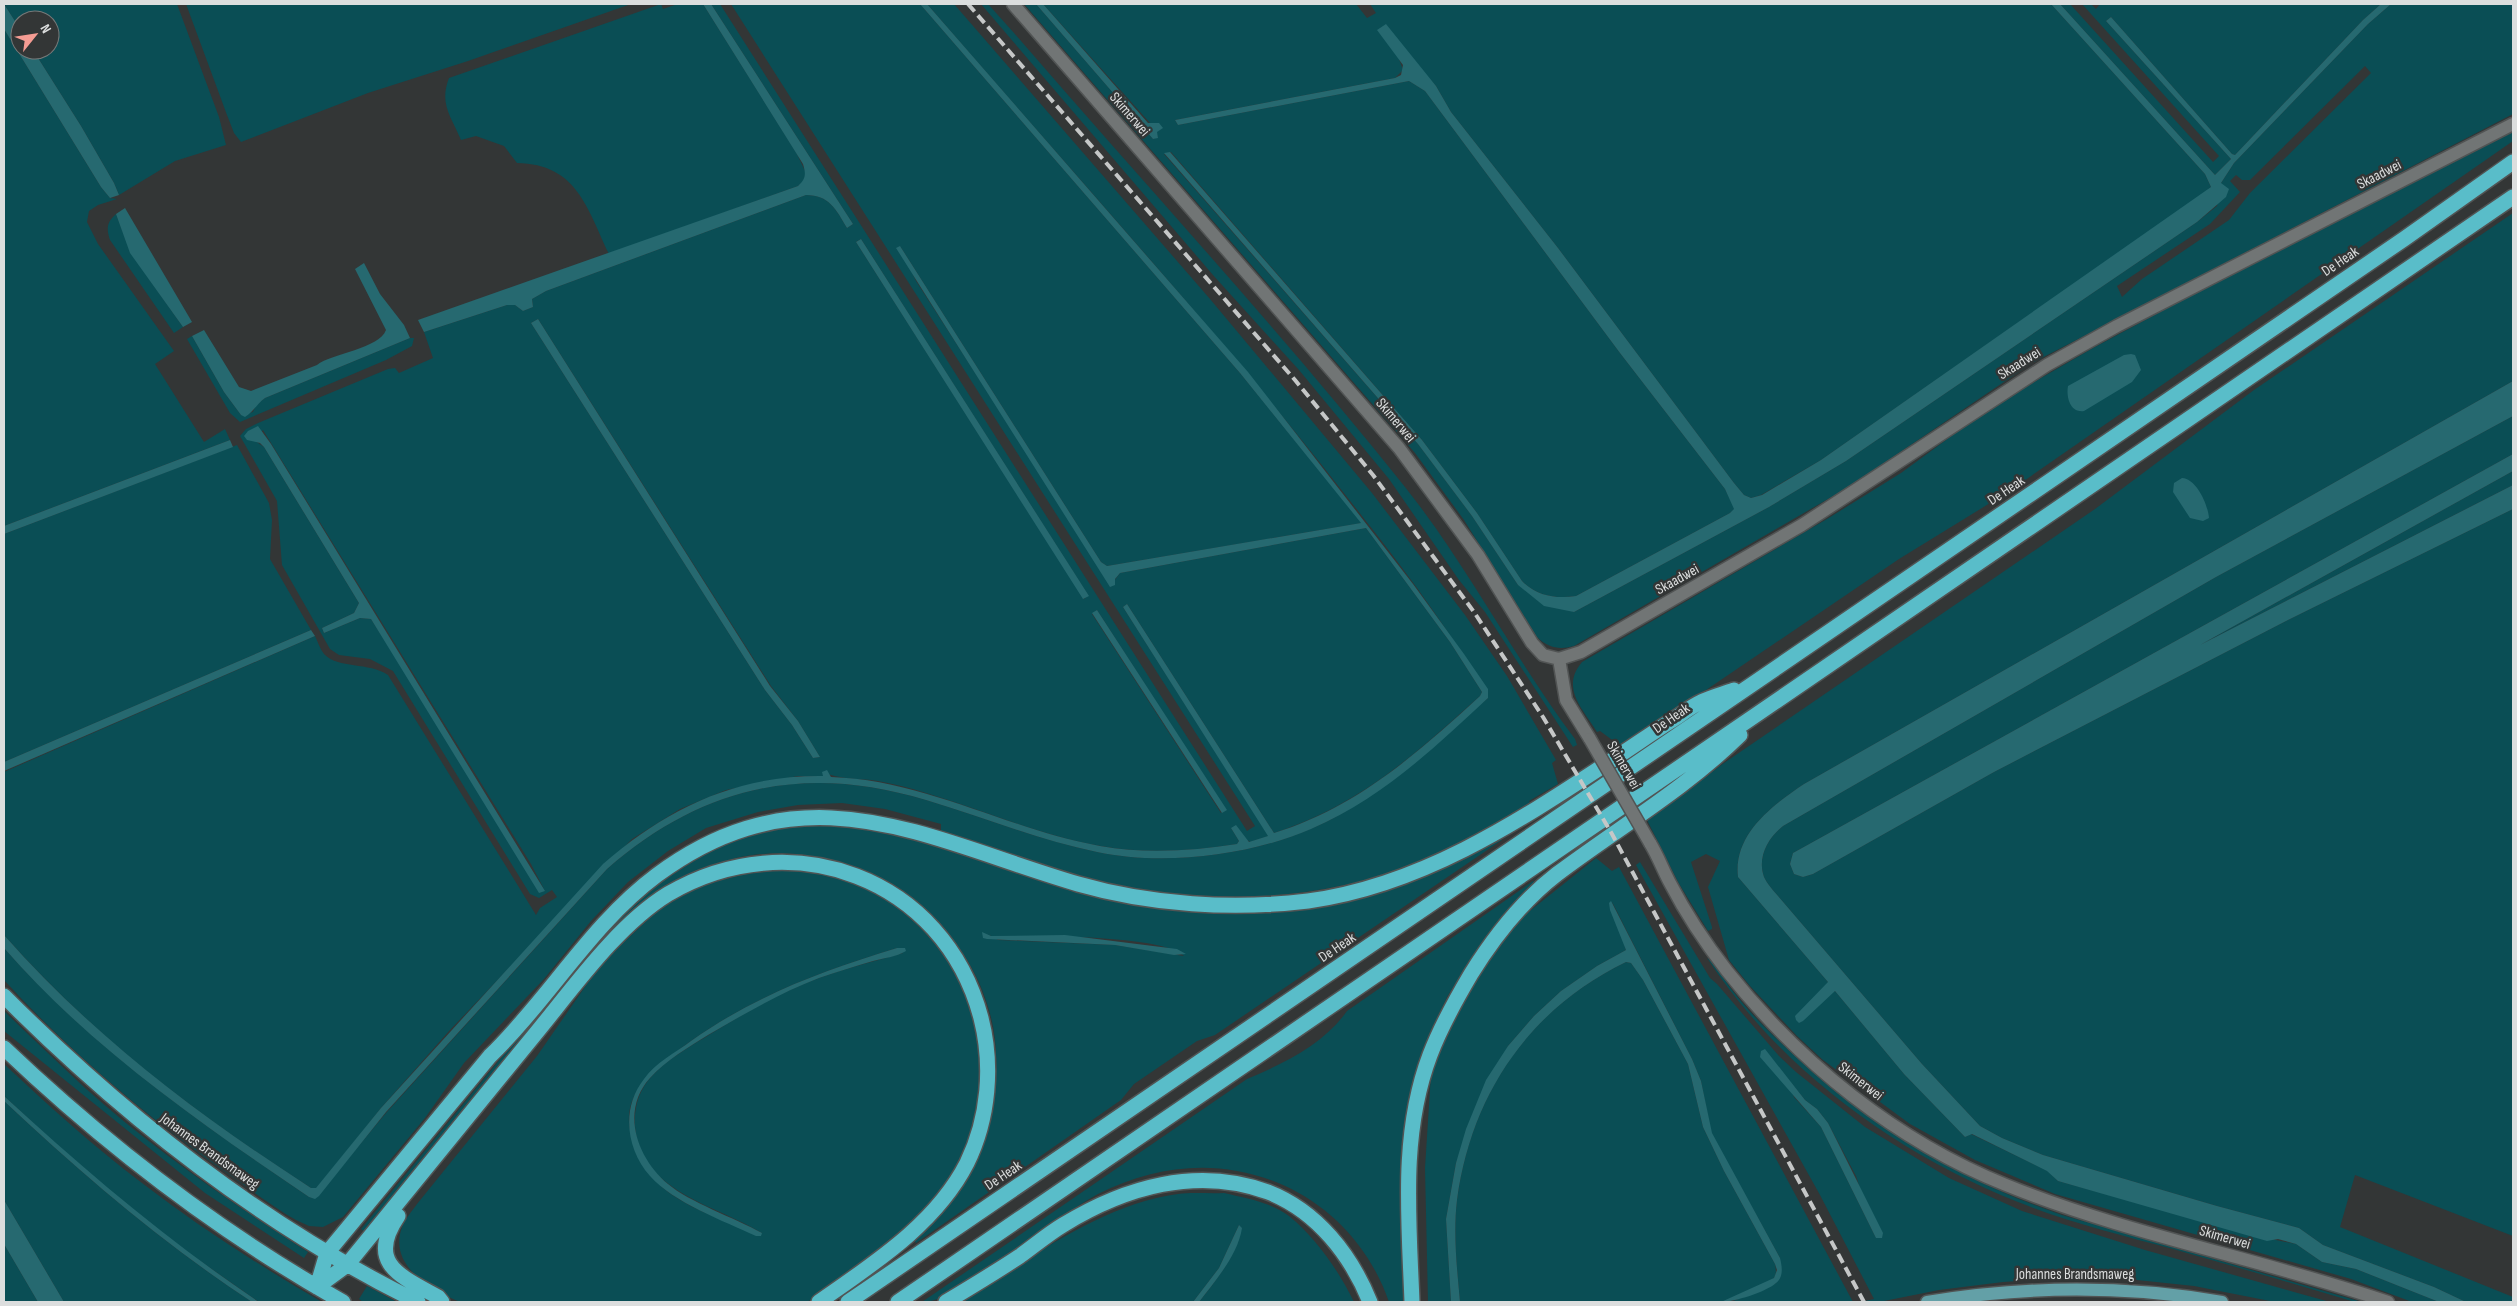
<svg xmlns="http://www.w3.org/2000/svg" width="2517" height="1306" font-family="'Sofia Sans Condensed',sans-serif">
	<rect width="100%" height="100%" fill="#333636"/>
	<path fill="#0a4e55" fill-rule="evenodd" d="M 4,4 L 177,4 L 219,117 L 226,145 L 175,161 L 119,195 L 114,183 L 81,126 L 33,50 L 50,50 L 50,20 L 20,20 L 20,29 Z
		M 186,4 L 631,4 L 468,61 L 368,93 L 241,142 L 234,133 L 227,115 Z
		M 661,4 L 663,9 L 678,4 L 703,4 L 796,152 L 806,173 L 804,181 L 798,186 L 609,254 C 587,208 577,164 517,163 L 504,146 L 476,136 L 461,140 C 451,116 439,104 449,78 Z
		M 711,4 L 720,4 L 1247,831 L 1255,826 L 731,4 L 920,4 L 1240,373 L 1362,523 L 1107,566 L 1101,562 L 900,246 L 916,281 L 1043,478 L 1110,586 L 1120,573 L 1366,528 L 1450,642 L 1482,692 L 1480,696 C 1414,755 1360,805 1274,833 L 1127,604 L 1123,607 L 1269,836 L 1250,842 L 1231,828 L 1239,841 L 1237,844 C 1192,851 1146,854 1101,846 C 1041,836 984,810 926,793 C 911,788 894,784 878,781 C 860,778 839,780 823,772 L 823,776 L 798,776 L 726,790 L 680,809 L 632,839 L 449,1031 L 381,1108 L 321,1184 L 317,1188 L 311,1188 C 197,1115 94,1037 4,935 L 4,772 L 315,636 C 318,642 320,649 324,654 C 338,669 369,662 388,675 L 536,915 L 540,908 L 557,897 L 552,890 L 539,898 L 530,894 L 393,671 L 370,659 L 339,655 L 330,649 L 282,565 L 277,501 L 240,436 L 246,429 L 258,423 L 388,369 L 395,368 L 399,373 L 433,358 L 424,332 L 507,305 L 515,305 L 523,311 L 533,307 L 532,299 L 546,291 L 806,195 C 829,195 836,209 847,228 L 853,224 ZM 861,239 L 1088,595 L 1084,599 L 856,242 ZM 538,319 L 771,686 L 798,721 L 820,757 L 813,758 L 792,725 L 765,690 L 531,323 ZM 263,430 L 531,864 L 545,891 L 371,619 L 360,618 L 324,633 L 322,628 L 354,613 L 359,603 L 264,447 L 254,440 ZM 1097,610 L 1226,810 L 1221,813 L 1092,614 Z
		M 927,4 L 954,4 L 1210,299 L 1372,493 L 1465,615 L 1507,676 L 1556,760 L 1552,763 L 1558,784 L 1529,801 L 1531,804 C 1503,821 1475,839 1445,852 C 1333,902 1210,909 1092,880 C 1041,867 991,848 941,831 L 941,824 L 885,809 L 842,803 L 798,805 L 758,812 L 706,828 L 668,851 L 628,882 L 591,921 L 544,979 L 464,1063 L 425,1118 L 343,1217 L 323,1227 L 309,1226 L 296,1220 C 273,1207 252,1191 230,1175 C 149,1119 71,1053 4,980 L 4,948 C 92,1048 200,1123 309,1197 L 315,1198 L 386,1113 L 607,869 C 702,786 804,763 926,800 C 983,817 1038,840 1097,852 C 1162,866 1249,856 1310,829 C 1350,813 1373,792 1406,765 C 1433,743 1461,720 1488,698 C 1442,614 1380,539 1321,464 C 1195,306 1059,157 927,4 Z
		M 981,4 L 988,4 L 1014,33 C 1144,184 1281,331 1405,487 C 1468,566 1514,658 1575,739 L 1577,745 L 1573,747 L 1485,612 L 1459,580 L 1389,479 L 1299,370 L 1213,275 Z
		M 1024,4 L 1036,4 L 1153,139 L 1158,137 L 1151,124 L 1043,4 L 1356,4 L 1367,18 L 1376,13 L 1370,4 L 2051,4 L 2205,174 L 2211,187 L 2203,194 L 1821,460 L 1761,495 L 1751,498 L 1744,495 L 1734,483 L 1558,248 L 1451,112 L 1436,86 L 1424,73 L 1399,59 L 1403,70 L 1395,78 L 1175,120 L 1178,125 L 1409,81 L 1425,91 L 1620,353 L 1725,489 L 1735,509 L 1730,513 L 1576,596 C 1556,599 1537,596 1522,581 L 1477,513 L 1422,440 L 1171,152 L 1164,154 L 1418,444 L 1472,516 L 1518,585 L 1574,612 L 1769,507 L 1846,461 L 2197,222 L 2217,206 L 2221,183 L 2234,163 L 2368,24 L 2391,4 L 2513,4 L 2513,114 L 2032,363 L 1847,488 L 1574,646 C 1560,650 1548,648 1537,637 L 1464,520 L 1415,453 ZM 2365,66 L 2371,73 L 2250,193 L 2229,220 L 2142,279 L 2122,297 L 2117,286 L 2210,224 L 2240,192 L 2230,181 L 2236,175 L 2242,180 L 2250,180 Z
		M 2060,4 L 2070,4 L 2213,162 L 2219,156 L 2082,4 L 2091,4 L 2096,9 L 2100,4 L 2381,4 L 2363,20 L 2235,155 L 2232,154 L 2111,17 L 2106,21 L 2231,159 L 2215,175 Z
		M 4,29 L 101,187 L 110,198 L 117,199 L 98,205 L 89,211 L 87,222 L 98,244 L 174,351 L 155,364 L 204,442 L 225,429 L 230,440 L 4,526 Z
		M 2513,132 L 2513,141 L 2008,492 L 1899,559 L 1706,690 L 1619,745 L 1600,731 L 1597,732 C 1583,709 1560,688 1582,662 L 1827,519 L 1901,473 L 1961,429 L 2024,388 L 2093,348 L 2207,287 Z
		M 2513,213 L 2513,381 L 1804,784 C 1773,805 1733,834 1738,877 L 1828,982 L 1831,993 L 1835,991 L 1904,1074 L 1965,1137 L 1971,1134 L 2048,1171 L 2058,1181 L 2271,1239 L 2296,1244 L 2322,1262 L 2356,1269 L 2439,1302 L 2412,1302 L 2351,1279 L 2055,1194 L 1975,1160 L 1910,1124 L 1823,1060 L 1797,1036 L 1750,986 L 1729,960 L 1708,887 L 1720,861 L 1706,854 L 1691,862 L 1712,927 L 1712,929 L 1708,931 L 1678,882 L 1647,820 L 1724,763 L 2095,509 L 2254,390 Z
		M 116,214 L 131,253 L 183,327 L 174,333 L 110,240 C 106,228 107,222 116,214 Z
		M 192,336 L 224,392 L 241,415 L 253,412 L 256,405 L 265,398 L 410,338 L 414,338 L 412,346 L 386,360 L 240,422 L 230,413 L 187,339 Z
		M 2513,416 L 2513,454 L 1793,853 L 1790,864 L 1794,874 L 1803,877 L 1813,874 L 1994,772 L 2290,619 L 2513,509 L 2513,1236 L 2355,1175 L 2340,1227 L 2513,1297 L 2513,1302 L 2466,1302 L 2434,1287 L 2323,1245 L 2299,1228 L 2217,1206 L 2043,1155 L 2002,1138 L 1980,1126 L 1922,1064 L 1778,896 C 1774,891 1767,884 1764,877 C 1757,857 1768,838 1783,826 L 2216,577 Z
		M 237,445 L 269,503 L 272,520 L 270,559 L 311,630 L 4,762 L 4,534 Z
		M 2513,471 L 2513,485 L 2200,645 Z
		M 818,823 L 889,830 L 1141,905 L 1211,912 L 1258,910 L 1411,881 L 1451,865 L 1500,838 L 1502,840 L 1215,1035 L 1197,1041 L 1134,1084 L 1121,1100 L 916,1243 L 914,1240 C 929,1225 947,1210 958,1193 C 969,1176 975,1157 982,1138 C 989,1116 995,1095 996,1072 C 1003,942 877,839 752,855 C 717,860 685,876 655,894 L 366,1233 L 361,1229 L 600,937 L 651,888 L 711,850 L 754,833 ZM 986,933 L 991,936 C 1026,936 1163,934 1184,956 L 1115,945 L 998,940 Z
		M 1596,858 L 1612,871 L 1619,867 L 1853,1302 L 1731,1302 L 1776,1283 L 1780,1258 L 1711,1133 L 1701,1081 L 1692,1059 L 1612,902 L 1626,950 L 1597,966 L 1561,991 L 1534,1016 L 1508,1046 L 1456,1163 L 1446,1219 L 1451,1302 L 1428,1302 L 1425,1168 L 1431,1074 L 1443,1041 L 1466,992 L 1496,948 L 1526,914 Z
		M 1640,862 L 1710,978 L 1717,984 L 1779,1056 L 1796,1072 L 1865,1127 L 1949,1178 L 2022,1211 L 2145,1250 L 2330,1302 L 2275,1302 L 2194,1286 L 2137,1280 L 2065,1278 L 2003,1282 L 1939,1290 L 1879,1302 L 1861,1302 L 1874,1299 L 1820,1195 L 1636,865 ZM 1787,1078 L 1805,1100 L 1817,1109 L 1828,1123 L 1856,1176 L 1876,1238 L 1821,1127 L 1794,1097 Z
		M 777,870 C 790,870 804,869 816,872 C 946,898 1017,1038 962,1159 C 946,1194 911,1225 882,1250 C 871,1259 816,1300 806,1302 C 797,1304 786,1302 777,1302 C 754,1302 731,1302 708,1302 C 625,1302 542,1302 460,1302 C 430,1289 388,1266 402,1227 C 405,1219 412,1211 417,1204 L 537,1056 L 598,968 L 624,942 L 657,911 L 680,897 L 706,884 L 745,874 ZM 897,948 L 903,953 C 875,961 847,968 819,978 C 781,992 746,1012 712,1033 C 691,1046 667,1059 651,1077 C 627,1103 631,1146 654,1171 C 682,1201 727,1212 762,1233 C 728,1222 689,1210 662,1187 C 654,1180 647,1165 641,1156 C 607,1102 651,1070 691,1041 C 756,995 822,971 897,948 Z
		M 1533,881 L 1536,884 L 1487,936 L 1447,997 L 1429,1038 L 1402,1161 L 1401,1218 L 1405,1302 L 1389,1302 C 1371,1250 1334,1208 1283,1185 C 1221,1158 1158,1164 1098,1194 C 1073,1207 1052,1226 1030,1242 C 1014,1253 998,1263 982,1273 C 964,1284 943,1302 922,1302 L 1247,1079 C 1283,1064 1324,1044 1347,1011 Z
		M 1707,958 C 1716,963 1725,981 1732,990 C 1746,1008 1762,1025 1778,1040 C 1862,1122 1951,1177 2062,1215 L 2362,1302 L 2355,1302 C 2294,1284 2234,1266 2173,1249 C 2121,1235 2068,1222 2018,1202 C 1895,1153 1780,1069 1707,958 Z
		M 1626,962 L 1631,963 L 1643,980 L 1688,1064 L 1703,1127 L 1724,1171 L 1775,1264 C 1776,1269 1777,1275 1773,1279 C 1761,1291 1737,1296 1721,1302 L 1460,1302 C 1457,1268 1453,1234 1457,1200 C 1471,1094 1529,1009 1626,962 Z
		M 4,1011 C 30,1036 57,1062 84,1087 C 153,1149 230,1202 308,1252 L 304,1258 L 205,1193 L 4,1031 Z
		M 4,1064 C 48,1105 93,1146 142,1183 C 199,1227 260,1266 322,1302 L 259,1302 L 167,1238 L 87,1173 L 4,1096 Z
		M 4,1101 C 82,1174 162,1243 252,1302 L 64,1302 L 4,1200 Z
		M 1224,1193 C 1245,1198 1271,1202 1289,1216 C 1316,1238 1339,1271 1354,1302 L 1199,1302 C 1212,1285 1244,1247 1239,1225 L 1219,1268 L 1193,1302 L 960,1302 C 1027,1261 1098,1205 1178,1194 C 1193,1192 1209,1194 1224,1193 Z
		M 4,1244 L 38,1302 L 4,1302 Z
		M 367,1286 L 397,1302 L 363,1302 L 359,1299 Z"/>
	<path fill="#266970" d="M 4,4 L 20,29 L 20,50 L 33,50 L 81,126 L 114,183 L 119,195 L 110,198 L 101,187 L 4,29 Z
		M 703,4 L 711,4 L 853,224 L 847,228 C 836,209 829,195 806,195 L 546,291 L 532,299 L 533,307 L 523,311 L 515,305 L 507,305 L 424,332 L 418,320 L 798,186 C 806,179 806,174 803,164 Z
		M 920,4 L 927,4 L 1248,372 L 1413,584 L 1464,654 L 1488,689 L 1488,698 C 1433,749 1381,799 1311,829 C 1249,856 1162,866 1097,852 C 1039,840 983,817 926,800 C 805,763 702,786 607,869 L 386,1112 L 319,1196 L 315,1199 L 309,1197 C 200,1123 91,1048 4,948 L 4,935 C 93,1036 198,1115 311,1188 L 316,1188 L 381,1108 L 603,864 C 667,808 737,775 823,776 L 822,772 L 827,770 L 831,777 C 926,780 1009,830 1100,846 C 1146,854 1191,851 1237,844 L 1239,841 L 1231,828 L 1236,825 L 1249,842 L 1268,836 L 1123,607 L 1127,604 L 1274,833 C 1356,808 1418,753 1480,696 L 1482,692 L 1450,642 L 1366,528 L 1120,573 L 1115,579 L 1115,585 L 1110,587 L 896,248 L 900,246 L 1101,562 L 1107,566 L 1361,523 L 1240,373 Z
		M 1036,4 L 1043,4 L 1148,123 L 1159,123 L 1163,128 L 1157,132 L 1158,138 L 1153,139 Z
		M 2051,4 L 2060,4 L 2215,175 L 2231,159 L 2106,21 L 2111,17 L 2232,154 L 2235,155 L 2363,20 L 2381,4 L 2391,4 L 2368,24 L 2234,163 L 2221,183 L 2229,189 L 2226,197 L 2197,222 L 1846,461 L 1769,507 L 1574,612 L 1544,606 L 1518,585 L 1472,516 L 1418,444 L 1164,153 L 1170,152 L 1422,440 L 1477,513 L 1522,581 C 1537,596 1556,599 1576,596 L 1730,513 L 1734,509 L 1725,489 L 1620,353 L 1425,91 L 1409,81 L 1178,125 L 1175,120 L 1395,78 L 1401,75 L 1403,65 L 1377,30 L 1386,24 L 1436,86 L 1451,112 L 1558,248 L 1734,483 L 1744,495 L 1751,498 L 1762,495 L 1821,460 L 2211,187 L 2205,174 Z
		M 125,208 L 192,322 L 183,327 L 130,253 L 116,214 Z
		M 861,239 L 1089,596 L 1083,599 L 856,242 Z
		M 364,263 L 380,294 L 404,325 L 410,338 L 265,398 C 257,404 253,412 245,417 L 241,415 L 224,392 L 192,336 L 204,330 L 239,387 L 251,391 L 317,365 C 332,353 379,349 386,330 L 355,269 Z
		M 538,319 L 770,686 L 798,721 L 820,757 L 813,758 L 792,725 L 765,690 L 531,323 Z
		M 2131,354 L 2135,355 L 2141,370 L 2132,382 L 2084,411 C 2070,413 2066,397 2068,386 L 2124,355 Z
		M 2513,381 L 2513,416 L 2216,577 L 1783,826 C 1768,838 1757,857 1764,877 C 1767,884 1774,891 1778,896 L 1922,1064 L 1980,1126 L 2002,1138 L 2043,1155 L 2217,1206 L 2299,1228 L 2323,1245 L 2434,1287 L 2466,1302 L 2439,1302 L 2356,1269 L 2322,1262 L 2296,1244 L 2278,1239 L 2267,1241 L 2058,1181 L 2047,1171 L 1972,1134 L 1965,1137 L 1904,1074 L 1835,991 L 1803,1021 L 1799,1023 L 1796,1020 L 1795,1016 L 1828,982 L 1738,877 C 1733,834 1773,805 1804,784 Z
		M 258,426 L 271,444 L 545,891 L 539,893 L 371,619 L 360,618 L 324,633 L 322,628 L 354,613 L 359,603 L 264,447 L 260,443 L 247,440 L 244,436 L 248,431 Z
		M 230,440 L 233,447 L 4,534 L 4,526 Z
		M 2513,454 L 2513,471 L 2200,645 L 2513,485 L 2513,509 L 2290,619 L 1994,772 L 1813,874 L 1803,877 L 1794,874 L 1790,864 L 1793,853 Z
		M 2182,478 C 2197,479 2208,505 2209,518 L 2203,521 L 2190,518 L 2173,492 L 2174,483 Z
		M 1097,610 L 1227,810 L 1222,813 L 1092,613 Z
		M 311,630 L 315,636 L 4,771 L 4,762 Z
		M 1611,901 L 1692,1059 L 1701,1081 L 1712,1133 L 1780,1258 C 1782,1266 1784,1277 1776,1283 C 1766,1292 1734,1302 1721,1302 L 1774,1278 L 1777,1270 L 1775,1264 L 1724,1171 L 1703,1127 L 1688,1064 L 1643,980 L 1631,963 L 1626,962 C 1529,1009 1471,1095 1457,1200 C 1453,1234 1457,1268 1460,1302 L 1451,1302 L 1446,1219 L 1456,1163 L 1466,1129 L 1486,1080 L 1508,1046 L 1534,1016 L 1561,991 L 1597,966 L 1626,950 L 1610,910 L 1609,903 Z
		M 982,932 L 991,936 L 1065,935 L 1177,949 L 1186,954 L 1174,955 L 1115,945 L 987,939 L 983,938 Z
		M 897,948 L 905,948 L 906,951 C 896,957 884,958 873,961 C 855,966 837,972 819,978 C 780,993 744,1014 708,1035 C 689,1047 666,1060 650,1078 C 620,1111 637,1158 668,1184 C 689,1202 735,1218 762,1233 L 761,1236 L 756,1236 C 724,1221 674,1203 650,1176 C 626,1149 621,1108 644,1079 C 655,1063 675,1053 691,1041 C 756,995 822,971 897,948 Z
		M 1765,1049 L 1805,1100 L 1817,1109 L 1828,1123 L 1883,1233 L 1882,1238 L 1876,1238 L 1873,1232 L 1821,1127 L 1760,1057 L 1761,1051 Z
		M 4,1096 C 87,1172 165,1239 259,1302 L 252,1302 C 162,1243 82,1174 4,1101 Z
		M 4,1200 L 64,1302 L 38,1302 L 4,1244 Z
		M 1239,1225 L 1242,1228 C 1238,1255 1215,1281 1199,1302 L 1193,1302 L 1219,1268 Z"/>
	<g fill="none" stroke-linecap="round" stroke-linejoin="round">
		<g stroke="#515454" stroke-width="15">
			<path id="minor" d="M 1013,4 L 1399,448 L 1478,555 L 1532,643 L 1543,655 L 1559,659 L 1566,700 L 1590,739
				M 1559,659 L 1581,652 L 1802,525 L 2047,365 L 2117,326 L 2513,124
				M 1650,843 C 1658,856 1663,870 1670,883 C 1686,914 1706,944 1727,971 C 1800,1063 1896,1141 2006,1185 C 2129,1235 2262,1259 2388,1302"/>
		</g>
		<g stroke="#515454" stroke-width="15">
			<path id="major" d="M 1927,1302 C 2025,1286 2124,1285 2222,1302"/>
		</g>
		<g stroke="#515454" stroke-width="18">
			<path id="highway" d="M 4,996 C 126,1118 263,1226 418,1302
				M 4,1048 C 107,1146 219,1232 343,1302
				M 398,1216 C 366,1263 400,1276 438,1297 L 442,1302
				M 317,1287 L 327,1253 L 490,1056 C 549,999 591,924 657,875 C 806,765 925,839 1078,884 C 1151,905 1233,910 1308,901 C 1419,886 1515,824 1606,764 C 1628,750 1649,735 1671,721 C 1681,715 1690,707 1701,702 C 1711,697 1723,694 1734,690
				M 317,1287 L 347,1265 C 409,1190 470,1114 532,1038 C 571,991 616,926 668,894 C 790,822 944,877 981,1018 C 993,1065 989,1118 967,1163 C 936,1224 873,1264 819,1302
				M 848,1302 L 2404,239 L 2513,162
				M 898,1302 L 2513,197
				M 946,1302 C 971,1287 996,1272 1020,1256 C 1034,1246 1048,1234 1063,1225 C 1125,1187 1197,1166 1268,1192 C 1317,1211 1351,1255 1370,1302
				M 1412,1302 C 1409,1220 1400,1134 1430,1055 C 1441,1026 1455,1001 1471,974 C 1494,937 1522,901 1557,874 C 1618,828 1685,789 1740,735"/>
		</g>
		<use href="#minor" stroke="#717575" stroke-width="12"/>
		<use href="#major" stroke="#63a0a7" stroke-width="12"/>
		<use href="#highway" stroke="#59bdc9" stroke-width="15"/>
		<path stroke="#c5c7c7" stroke-width="4" stroke-dasharray="10 5" stroke-linecap="butt" d="M 968,4 L 1295,380 L 1373,475 L 1474,612 L 1543,717 L 1612,834 L 1864,1302"/>
		<g stroke="#515454" stroke-width="15" stroke-linecap="butt">
			<path id="minor-bridge" d="M 1590,739 L 1650,843"/>
		</g>
		<use href="#minor-bridge" stroke="#717575" stroke-width="12"/>
	</g>
	<g text-anchor="middle" stroke-width="5" stroke-linejoin="round" paint-order="stroke">
		<g font-size="15" fill="#dcdede" stroke="#333636">
			<text transform="translate(1130 114) rotate(49)" y="5">Skimerwei</text>
			<text transform="translate(2379 174) rotate(-27)" y="5">Skaadwei</text>
			<text transform="translate(2340 261) rotate(-34)" y="5">De Heak</text>
			<text transform="translate(2019 363) rotate(-32)" y="5">Skaadwei</text>
			<text transform="translate(1396 420) rotate(50)" y="5">Skimerwei</text>
			<text transform="translate(2006 490) rotate(-34)" y="5">De Heak</text>
			<text transform="translate(1677 579) rotate(-29)" y="5">Skaadwei</text>
			<text transform="translate(1671 718) rotate(-35)" y="5">De Heak</text>
			<text transform="translate(1624 765) rotate(60)" y="5">Skimerwei</text>
			<text transform="translate(1337 947) rotate(-34)" y="5">De Heak</text>
			<text transform="translate(1861 1081) rotate(38)" y="5">Skimerwei</text>
			<text transform="translate(210 1151) rotate(36)" y="5">Johannes Brandsmaweg</text>
			<text transform="translate(1003 1175) rotate(-34)" y="5">De Heak</text>
			<text transform="translate(2225 1237) rotate(16)" y="5">Skimerwei</text>
			<text x="2075" y="1279">Johannes Brandsmaweg</text>
		</g>
	</g>
	<rect width="2517" height="1306" fill="none" stroke="#dcdede" stroke-width="10"/>
	<g transform="translate(35 35) rotate(60)"><circle r="24" fill="#333636" stroke="#777979"/>
	<path d="M0-4L9 19L0 12L-9 19Z" fill="#f59c93"/>
	<text y="-8" font-size="14" font-weight="bold" text-anchor="middle" fill="#dcdede">N</text>
	</g>
</svg>
